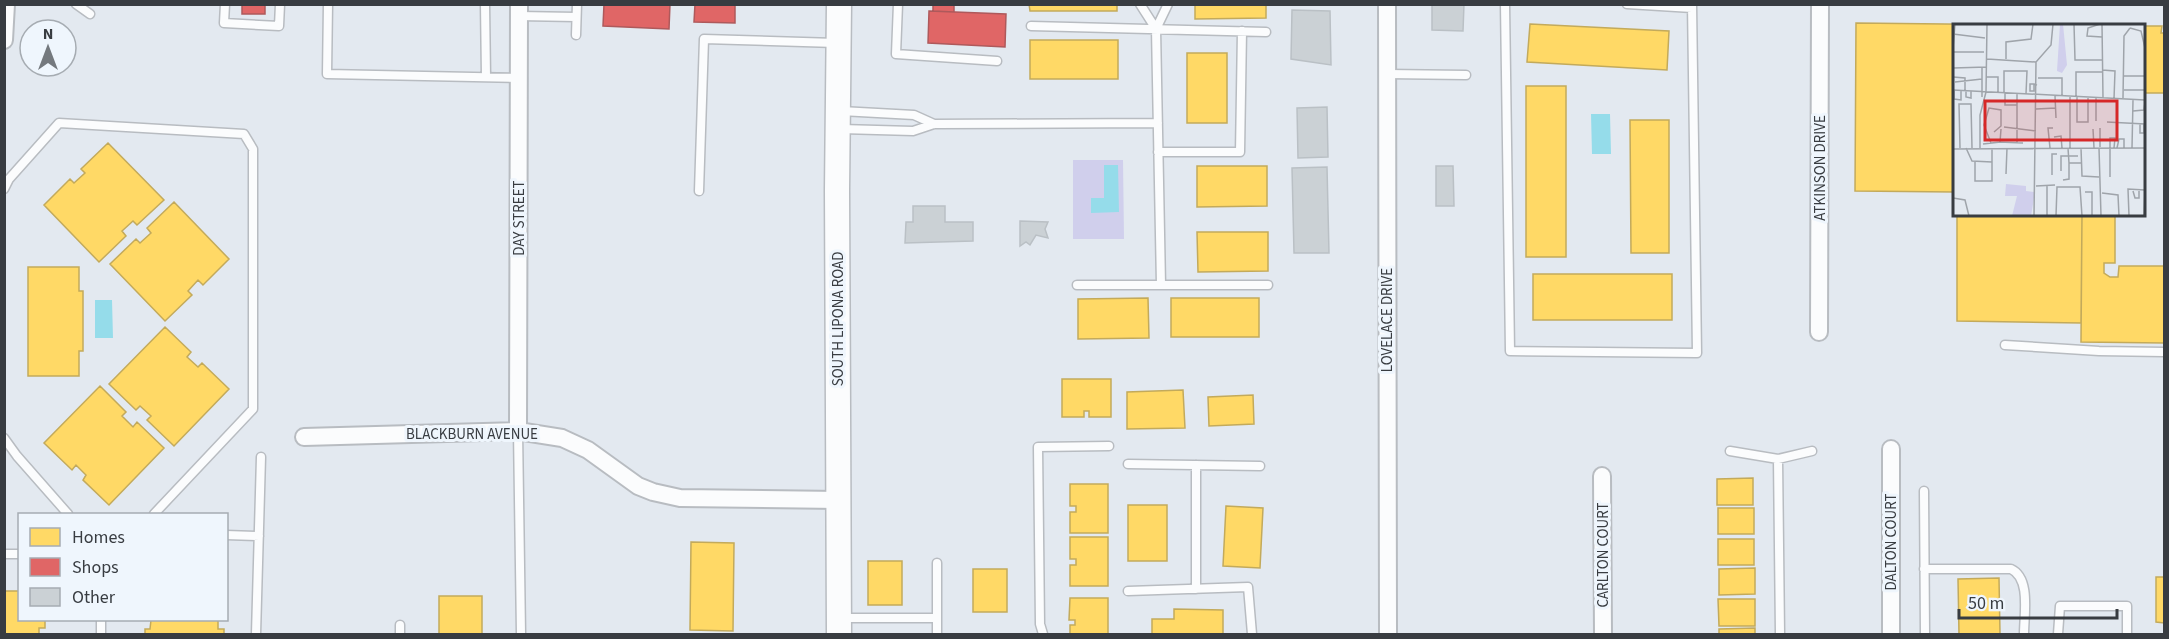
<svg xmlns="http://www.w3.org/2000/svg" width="2169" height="639" font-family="'Source Sans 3',sans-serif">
	<rect width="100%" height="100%" fill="#e3e9f0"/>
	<path fill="#d0cfec" d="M 1073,160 L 1123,160 L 1124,239 L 1073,239 Z"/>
	<path fill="#95dcea" d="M 1591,114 L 1610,114 L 1611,154 L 1592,154 Z
		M 1104,165 L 1118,165 L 1119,212 L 1091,213 L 1091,198 L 1104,198 Z
		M 95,300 L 112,300 L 113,338 L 95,338 Z"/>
	<path fill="#ffd966" stroke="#c3aa5b" stroke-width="1.5" d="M 1029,4 L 1117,4 L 1117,11 L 1030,11 Z
		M 1195,4 L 1266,4 L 1266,18 L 1195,19 Z
		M 1856,23 L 2128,26 L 1954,26 L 1954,192 L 1855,191 Z
		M 1530,24 L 1669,31 L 1667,70 L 1527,62 Z
		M 2144,26 L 2162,26 L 2161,33 L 2164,33 L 2164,93 L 2144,93 Z
		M 1030,40 L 1118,40 L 1118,79 L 1030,79 Z
		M 1187,53 L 1227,53 L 1227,123 L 1187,123 Z
		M 1526,86 L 1566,86 L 1566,257 L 1526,257 Z
		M 1630,120 L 1669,120 L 1669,253 L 1631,253 Z
		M 108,143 L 164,200 L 137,225 L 133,221 L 122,231 L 126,236 L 99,262 L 44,205 L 70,179 L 74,183 L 85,173 L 81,169 Z
		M 1197,166 L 1267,166 L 1267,206 L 1197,207 Z
		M 174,202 L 229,259 L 203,285 L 198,280 L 188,291 L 192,295 L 165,321 L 110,264 L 136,239 L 140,243 L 151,233 L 147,228 Z
		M 1957,214 L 2082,214 L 2081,323 L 1957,321 Z
		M 2082,214 L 2115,214 L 2115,263 L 2104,263 L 2104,273 L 2110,277 L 2118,277 L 2119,266 L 2164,266 L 2164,343 L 2081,342 Z
		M 1197,232 L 1268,232 L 1268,271 L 1198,272 Z
		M 28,267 L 79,267 L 79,291 L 83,291 L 83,351 L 79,351 L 79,376 L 28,376 Z
		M 1533,274 L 1672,274 L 1672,320 L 1533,320 Z
		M 1148,298 L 1149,338 L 1078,339 L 1078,299 Z
		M 1171,298 L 1259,298 L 1259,337 L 1171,337 Z
		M 165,327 L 191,352 L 187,357 L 198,367 L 202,363 L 229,389 L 174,446 L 147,420 L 151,416 L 140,406 L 136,410 L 109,384 Z
		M 1062,379 L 1111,379 L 1111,417 L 1089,417 L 1089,411 L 1084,411 L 1084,417 L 1062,417 Z
		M 100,386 L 126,412 L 122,416 L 133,427 L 137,422 L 164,448 L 109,505 L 83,480 L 86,475 L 76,465 L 72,470 L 44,443 Z
		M 1183,390 L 1185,428 L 1127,429 L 1127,392 Z
		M 1253,395 L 1254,424 L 1209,426 L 1208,397 Z
		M 1753,478 L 1753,505 L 1717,505 L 1717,479 Z
		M 1070,484 L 1108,484 L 1108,533 L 1070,533 L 1070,512 L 1076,512 L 1076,506 L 1070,506 Z
		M 1128,505 L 1167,505 L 1167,561 L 1128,561 Z
		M 1226,506 L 1263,508 L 1260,568 L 1223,566 Z
		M 1718,508 L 1754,508 L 1754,534 L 1718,534 Z
		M 1070,537 L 1108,537 L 1108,586 L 1070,586 L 1070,565 L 1076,565 L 1076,559 L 1070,559 Z
		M 1718,539 L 1754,539 L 1754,565 L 1718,565 Z
		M 691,542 L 734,543 L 733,631 L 690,630 Z
		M 868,561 L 902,561 L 902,605 L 868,605 Z
		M 1755,568 L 1755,594 L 1719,595 L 1719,569 Z
		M 973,569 L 1007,569 L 1007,612 L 973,612 Z
		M 2156,577 L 2164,577 L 2164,623 L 2156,622 Z
		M 1999,578 L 2000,634 L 1959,634 L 1958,579 Z
		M 4,591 L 20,591 L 20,620 L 45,620 L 45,628 L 39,628 L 39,634 L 4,634 Z
		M 439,596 L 482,596 L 482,634 L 439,634 Z
		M 1070,598 L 1108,598 L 1108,634 L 1070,634 L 1070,625 L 1075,625 L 1075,620 L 1069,620 Z
		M 1718,599 L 1755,599 L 1755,626 L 1719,626 Z
		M 1174,609 L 1223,610 L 1223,634 L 1152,634 L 1152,619 L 1174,619 Z
		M 151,620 L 218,620 L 218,629 L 224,629 L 224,634 L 145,634 L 145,629 L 150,629 Z
		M 1755,628 L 1755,634 L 1719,634 L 1719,629 Z"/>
	<path fill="#e06666" stroke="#ae595b" stroke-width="1.5" d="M 242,4 L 265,4 L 265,14 L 242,14 Z
		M 604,4 L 670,4 L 669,29 L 603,26 Z
		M 695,4 L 735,4 L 735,23 L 694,22 Z
		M 933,4 L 954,4 L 954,12 L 933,11 Z
		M 929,11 L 1006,14 L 1005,47 L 928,43 Z"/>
	<path fill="#cbd1d5" stroke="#bac0c5" stroke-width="1.5" d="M 1432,4 L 1464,4 L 1463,31 L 1432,30 Z
		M 1292,10 L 1330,11 L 1331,65 L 1291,59 Z
		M 1327,107 L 1328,157 L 1298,158 L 1297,108 Z
		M 1436,166 L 1453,166 L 1454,206 L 1436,206 Z
		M 1327,167 L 1329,253 L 1294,253 L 1292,168 Z
		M 913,206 L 945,206 L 945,222 L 973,222 L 973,241 L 905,243 L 906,222 L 913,222 Z
		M 1020,221 L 1048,222 L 1045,229 L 1048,238 L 1036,235 L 1030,245 L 1026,242 L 1020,246 Z"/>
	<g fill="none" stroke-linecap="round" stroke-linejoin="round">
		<g stroke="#b8bcc1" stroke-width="11">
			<path id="lane" d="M 76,4 L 90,14
				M 225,4 L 224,23 L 279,26 L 280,4
				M 328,4 L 327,74 L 520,78
				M 485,4 L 486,77
				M 898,4 L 896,54 L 997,61
				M 1140,4 L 1156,29
				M 1505,4 L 1510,351 L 1697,353 L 1692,4
				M 1627,4 L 1692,8
				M 519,16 L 576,17
				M 1031,26 L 1266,32
				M 576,35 L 577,4
				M 1387,74 L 1466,75
				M 841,111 L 914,115 L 934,124
				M 841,129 L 913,131 L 934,124 L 1158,123
				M 1158,152 L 1240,152 L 1242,31
				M 4,189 L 9,179 L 59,123 L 244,134 L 253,149 L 253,409 L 154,514
				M 699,191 L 704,39 L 836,43
				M 1077,285 L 1268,285
				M 1161,285 L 1156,29 L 1168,4
				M 2005,345 L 2099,351 L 2164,352
				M 518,431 L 521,634
				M 4,438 L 17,456 L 68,514
				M 1730,451 L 1778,459 L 1812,451
				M 1778,459 L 1780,634
				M 1128,464 L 1260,466
				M 1196,465 L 1196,589
				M 1924,491 L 1925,634
				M 226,535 L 259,536
				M 4,554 L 20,554
				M 937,563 L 937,634
				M 1924,569 L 2011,569 C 2031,578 2024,615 2024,634
				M 1128,591 L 1248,587 L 1252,634
				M 842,618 L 937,618
				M 400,625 L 400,634
				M 101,634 L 101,620
				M 256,634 L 261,457
				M 1043,634 L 1040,624 L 1038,447 L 1109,446
				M 2058,634 L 2060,606 L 2127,606 L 2127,634"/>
		</g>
		<g stroke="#b8bcc1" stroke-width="20">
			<path id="street" d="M 1387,4 L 1388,634
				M 4,40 L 6,4
				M 1819,332 L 1820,4
				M 518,431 L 519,4
				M 304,437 L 518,431 L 562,438 L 588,450 L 638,486 L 653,492 L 680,498 L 839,500
				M 1891,449 L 1891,634
				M 1602,476 L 1603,634"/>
		</g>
		<g stroke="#b8bcc1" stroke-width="27">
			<path id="secondary" d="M 839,634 L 837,190 L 839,4"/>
		</g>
		<use href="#lane" stroke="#fbfcfd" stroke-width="8"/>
		<use href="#street" stroke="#fbfcfd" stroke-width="16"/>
		<use href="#secondary" stroke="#fbfcfd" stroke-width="24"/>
	</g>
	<g text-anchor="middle" stroke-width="6" stroke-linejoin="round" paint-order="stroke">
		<g font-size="15" fill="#383c41" stroke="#eff6fd">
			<text transform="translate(1820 168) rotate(-90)" y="5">ATKINSON DRIVE</text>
			<text transform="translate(519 218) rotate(-90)" y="5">DAY STREET</text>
			<text transform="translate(838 319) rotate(-90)" y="5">SOUTH LIPONA ROAD</text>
			<text transform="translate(1387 320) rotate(-90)" y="5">LOVELACE DRIVE</text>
			<text x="472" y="439">BLACKBURN AVENUE</text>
			<text transform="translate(1891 542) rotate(-90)" y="5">DALTON COURT</text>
			<text transform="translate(1603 555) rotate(-90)" y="5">CARLTON COURT</text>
		</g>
	</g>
	<g transform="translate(1953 24)">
		<rect width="192" height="192" fill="#e3e9f0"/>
		<path d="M 107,0 L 110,0 L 114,41 L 109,49 L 104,47 ZM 53,160 L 73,162 L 73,167 L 82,168 L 78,192 L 59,192 L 64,172 L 52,172 Z" fill="#d0cfec"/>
		<path fill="none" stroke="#9fa4aa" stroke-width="1.5" d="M 121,0 L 122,36 L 149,36M 147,0 L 135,4 L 134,12 L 149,13M 149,0 L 150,74M 177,4 L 188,7 L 192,24M 0,10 L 32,14M 0,24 L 2,0M 0,28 L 31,28M 34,35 L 83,38M 53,35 L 53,18 L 78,15 L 80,0M 0,44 L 34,43M 149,46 L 162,47 L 161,75M 171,52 L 192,52M 0,53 L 12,54 L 12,67M 33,53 L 45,53 L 45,69M 85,54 L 109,54 L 109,72M 2,58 L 29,55M 81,60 L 81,67 L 77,67 L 77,60 L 81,60 L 84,61M 0,66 L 192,76M 1,66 L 1,75 L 8,76 L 8,67M 171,66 L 192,66M 13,67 L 13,73 L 18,74 L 18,67M 33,68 L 34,0M 51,68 L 51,47 L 74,47 L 73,70M 52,69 L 52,81 L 64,81M 64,70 L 64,119M 102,72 L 103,94M 29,73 L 29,44M 117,73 L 117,124M 123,73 L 123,48 L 149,48M 124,73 L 124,98 L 135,98 L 135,74M 170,74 L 171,12 L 177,4M 83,85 L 103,84M 180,87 L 191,86 L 192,78M 143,97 L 143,74M 154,98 L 192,100M 187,100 L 187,109 L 191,109 L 191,100M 51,103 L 83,107M 147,104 L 147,123M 140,105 L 141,124M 101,113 L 108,112 L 109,124M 46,118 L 70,119M 38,119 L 31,101 L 36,84 L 48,86 L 48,102 L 41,108M 30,120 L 47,118 L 48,105M 7,124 L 6,80 L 18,80 L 19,124M 13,124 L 19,137 L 39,138M 27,124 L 27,91 L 33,68M 97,124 L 95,104 L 100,104M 115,124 L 116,139 L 128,139M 128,124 L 129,152 L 146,153M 146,124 L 148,192M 164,124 L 166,115 L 171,115 L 171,124M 179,124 L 180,76M 0,125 L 192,124M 22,138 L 22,157 L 39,157 L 39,124M 108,147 L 108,132 L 125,132M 157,149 L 157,153 L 157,114 L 162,114 L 161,124M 53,150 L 54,124M 99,151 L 99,130 L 104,130M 110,156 L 116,155 L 116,139M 83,162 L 102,161M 94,162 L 94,192M 180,167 L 182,174 L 186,174 L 186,167M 132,168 L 139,168 L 139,192M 149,169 L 165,171 L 166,192M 0,174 L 12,176 L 16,192M 81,192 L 83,38 L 98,21 L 100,0M 103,192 L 104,163 L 127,163 L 129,192M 176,192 L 175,165 L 192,166M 191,192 L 192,166"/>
		<path fill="#d62828" fill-opacity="0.15" stroke="#d62828" stroke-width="3" d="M 32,77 L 164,77 L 164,116 L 32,116 Z"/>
		<rect width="192" height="192" fill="none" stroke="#383c41" stroke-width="3"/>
	</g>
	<rect width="2169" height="639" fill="none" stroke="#383c41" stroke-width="12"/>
	<rect x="18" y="513" width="210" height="108" fill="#eff6fd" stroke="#a6acb2" stroke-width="1.5"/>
	<rect x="30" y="528" width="30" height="18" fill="#ffd966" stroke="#a6acb2" stroke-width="1.5"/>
	<text x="72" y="543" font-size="18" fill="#383c41">Homes</text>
	<rect x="30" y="558" width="30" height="18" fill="#e06666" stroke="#a6acb2" stroke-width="1.5"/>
	<text x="72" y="573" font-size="18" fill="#383c41">Shops</text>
	<rect x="30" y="588" width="30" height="18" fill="#cbd1d5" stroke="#a6acb2" stroke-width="1.5"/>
	<text x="72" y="603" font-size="18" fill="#383c41">Other</text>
	<g transform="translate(48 48)"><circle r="28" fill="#eff6fd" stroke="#a6acb2" stroke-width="1.5"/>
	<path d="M0-4.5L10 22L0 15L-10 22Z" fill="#74797e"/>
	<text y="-9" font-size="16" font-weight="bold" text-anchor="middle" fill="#383c41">N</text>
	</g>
	<path d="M1959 609v9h158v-9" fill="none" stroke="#383c41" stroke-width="3"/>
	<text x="1968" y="609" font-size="18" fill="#383c41" stroke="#eff6fd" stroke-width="4.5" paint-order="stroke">50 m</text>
</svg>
